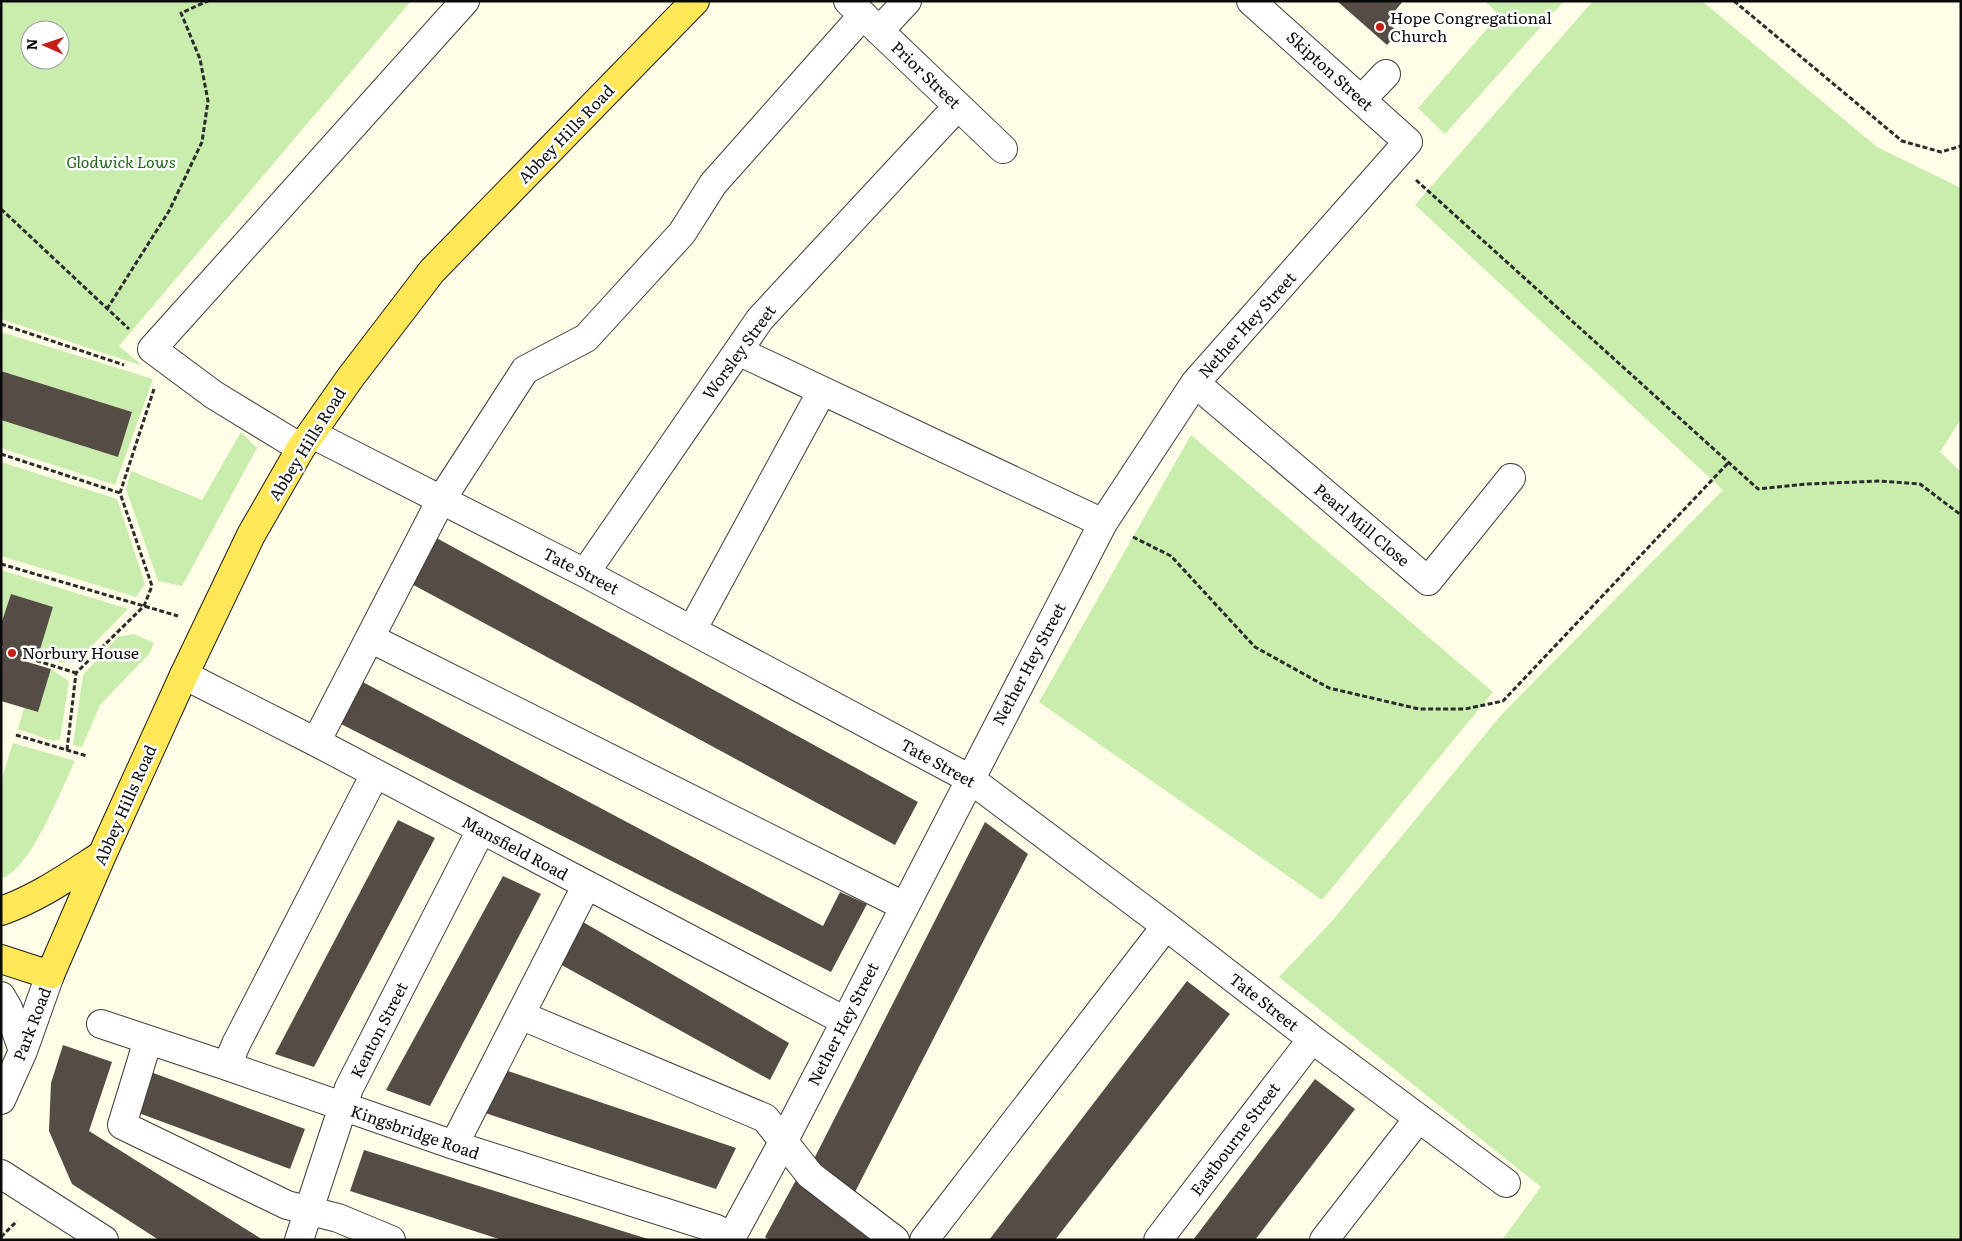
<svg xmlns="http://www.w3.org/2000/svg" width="1962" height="1241" font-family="Literata,serif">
	<rect width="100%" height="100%" fill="#fffde7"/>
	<path fill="#c8edad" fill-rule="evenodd" d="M 1,1 L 411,1 L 119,346 L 143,366 L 1,319 ZM 30,30 L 60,30 L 60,60 L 30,60 Z
		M 1485,1 L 1564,1 L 1445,134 L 1418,108 L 1499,15 Z
		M 1593,1 L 1702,1 L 1877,147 L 1961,188 L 1961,419 L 1940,452 L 1961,472 L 1961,1240 L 1502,1240 L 1541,1187 L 1279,977 L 1332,921 L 1502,714 L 1723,490 L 1415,205 Z
		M 1,332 L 153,379 L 115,485 L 1,448 L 1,420 L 118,457 L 132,412 L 1,371 Z
		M 241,432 L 257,448 L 182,586 L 158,581 L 126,489 L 131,471 L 202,500 Z
		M 1191,435 L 1493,692 L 1322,900 L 1039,702 Z
		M 1,462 L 117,499 L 145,584 L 136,597 L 1,556 Z
		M 1,570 L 128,609 L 78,660 L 62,663 L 38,656 L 53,607 L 11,594 L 1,624 Z
		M 134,634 L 154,643 L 149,654 L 100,705 L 82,747 L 73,745 L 83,675 L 118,637 Z
		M 51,669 L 69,681 L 60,739 L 53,741 L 18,729 L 24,708 L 38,712 Z
		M 13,743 L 75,761 C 61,790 31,869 1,879 L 1,781 Z"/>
	<path fill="#544c45" d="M 1337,1 L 1403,1 L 1387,21 L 1398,33 L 1387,45 Z
		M 1,371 L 132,412 L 118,457 L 1,420 Z
		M 431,535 L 918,802 L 895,845 L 408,582 Z
		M 11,594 L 53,607 L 38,656 L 23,652 L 21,660 L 51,669 L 38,712 L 1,701 L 1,654 L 3,647 L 1,646 L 1,624 Z
		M 357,679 L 823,926 L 840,892 L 867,904 L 831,972 L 335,721 Z
		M 398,820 L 435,838 L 314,1067 L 275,1054 Z
		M 985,822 L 1028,854 L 855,1192 L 814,1159 Z
		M 503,876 L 541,894 L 430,1106 L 386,1090 Z
		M 578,919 L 789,1043 L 770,1080 L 558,963 Z
		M 1187,981 L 1230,1014 L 1055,1240 L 989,1240 Z
		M 63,1045 L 112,1062 L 89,1131 L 263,1240 L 159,1240 L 72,1184 L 49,1131 L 51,1083 Z
		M 499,1068 L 736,1148 L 716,1189 L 479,1111 Z
		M 148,1071 L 305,1129 L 290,1169 L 136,1112 Z
		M 1315,1079 L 1355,1109 L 1255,1240 L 1193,1240 Z
		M 364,1150 L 648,1239 L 648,1240 L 502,1240 L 350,1191 Z
		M 796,1180 L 882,1240 L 769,1240 L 765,1237 Z"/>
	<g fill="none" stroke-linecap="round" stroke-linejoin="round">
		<g stroke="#3d3d3d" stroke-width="30">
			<path id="minor" d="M 848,1 L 1003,149
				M 879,31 L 907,1
				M 1362,99 L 1386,74
				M 738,351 L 1103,523
				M 1195,383 L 1428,581 L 1511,478
				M 312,434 L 585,573 L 970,779 L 1166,926 L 1312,1039 L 1506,1183
				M 301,448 L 214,395 L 152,349 L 465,1
				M 585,573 L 760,319 L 958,106
				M 692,630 L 822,391
				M 370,638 L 904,906
				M 184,675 L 316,742 L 845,1021
				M 316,742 L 441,500 L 525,370 L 586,338 L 682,233 L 713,184 L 863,15
				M 1,996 L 8,1008 L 23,1051
				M 520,1015 L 765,1118 L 810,1175 L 895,1240
				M 101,1024 L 227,1066 L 454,1145 L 717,1229 L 728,1240
				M 148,1040 L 122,1125 L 287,1205 L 338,1218 L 391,1240
				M 227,1066 L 236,1044 L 375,774
				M 1,1100 L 23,1051 L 50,975
				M 454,1145 L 586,886
				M 1,1174 L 104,1240
				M 299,1240 L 349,1088 L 481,830
				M 730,1240 L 783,1142 L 1103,523 L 1195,383 L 1408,142 L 1251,1
				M 924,1240 L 1166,926
				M 1158,1240 L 1312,1039
				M 1324,1240 L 1418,1119"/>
		</g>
		<g stroke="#1b1b1b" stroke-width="30">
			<path id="major" d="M 1,911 C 38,898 69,876 102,855
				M 1,959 L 50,975 L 102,855 L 184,675 L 251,535 L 301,448 L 350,378 L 432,271 L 695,1"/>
		</g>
		<path stroke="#2c2c2c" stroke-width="3" stroke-dasharray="5 2.5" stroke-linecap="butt" d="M 1734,1 L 1902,141 L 1941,152 L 1961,146
			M 1416,180 L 1758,489 L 1808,484 L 1880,481 L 1920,484 L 1961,515
			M 1,209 L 129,329
			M 107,309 L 169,211 L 202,142 L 208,101 L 200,59 L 181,13 L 208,1
			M 1,324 L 124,365
			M 1,454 L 120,493
			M 1133,537 L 1171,556 L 1255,647 L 1329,688 L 1419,709 L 1465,709 L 1503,701 L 1729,462
			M 1,564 L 178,616
			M 1,649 L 2,650
			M 22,656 L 76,673
			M 16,735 L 87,756
			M 67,750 L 76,673 L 144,606 L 152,586 L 120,493 L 154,389
			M 1,1237 L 17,1221"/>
		<use href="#minor" stroke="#fff" stroke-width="28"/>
		<use href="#major" stroke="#ffe757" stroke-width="28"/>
	</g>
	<g fill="#c71f15" stroke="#fff" stroke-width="2">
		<circle cx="1380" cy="27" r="5"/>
		<circle cx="12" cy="653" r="5"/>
	</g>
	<g text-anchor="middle" stroke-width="5" stroke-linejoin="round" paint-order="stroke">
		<g font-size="16" fill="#0a0a0a" stroke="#fff" text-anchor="start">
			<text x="1390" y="24">Hope Congregational<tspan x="1390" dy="18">Church</tspan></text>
			<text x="22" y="659">Norbury House</text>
		</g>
		<g font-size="16" fill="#0a0a0a" stroke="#fff">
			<text transform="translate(1330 71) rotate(42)" y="6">Skipton Street</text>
			<text transform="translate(926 75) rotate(44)" y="6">Prior Street</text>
			<text transform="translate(566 134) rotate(-46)" y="6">Abbey Hills Road</text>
			<text transform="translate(1247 325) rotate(-48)" y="6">Nether Hey Street</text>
			<text transform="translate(739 352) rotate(-54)" y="6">Worsley Street</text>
			<text transform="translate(307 444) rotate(-58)" y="6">Abbey Hills Road</text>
			<text transform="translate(1362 525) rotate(40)" y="6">Pearl Mill Close</text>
			<text transform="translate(581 571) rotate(27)" y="6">Tate Street</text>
			<text transform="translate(1029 664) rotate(-62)" y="6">Nether Hey Street</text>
			<text transform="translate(938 763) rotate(29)" y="6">Tate Street</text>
			<text transform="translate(125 805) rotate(-66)" y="6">Abbey Hills Road</text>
			<text transform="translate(515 848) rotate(28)" y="6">Mansfield Road</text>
			<text transform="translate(1264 1002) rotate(38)" y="6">Tate Street</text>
			<text transform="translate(32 1024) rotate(-69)" y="6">Park Road</text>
			<text transform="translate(843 1024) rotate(-63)" y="6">Nether Hey Street</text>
			<text transform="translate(379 1030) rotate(-63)" y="6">Kenton Street</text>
			<text transform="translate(415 1132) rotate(19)" y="6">Kingsbridge Road</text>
			<text transform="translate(1235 1139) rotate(-53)" y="6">Eastbourne Street</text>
		</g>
		<g font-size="16" font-style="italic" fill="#1e6715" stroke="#fff">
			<text x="121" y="168">Glodwick Lows</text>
		</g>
	</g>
	<rect width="1962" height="1241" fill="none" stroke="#0a0a0a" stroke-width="5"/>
	<g transform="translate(45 45) rotate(272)"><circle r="24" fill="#ffffff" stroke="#9d9d9d"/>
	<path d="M0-4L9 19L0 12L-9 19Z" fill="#c71f15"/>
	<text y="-8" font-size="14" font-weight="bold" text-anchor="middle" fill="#0a0a0a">N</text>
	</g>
</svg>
